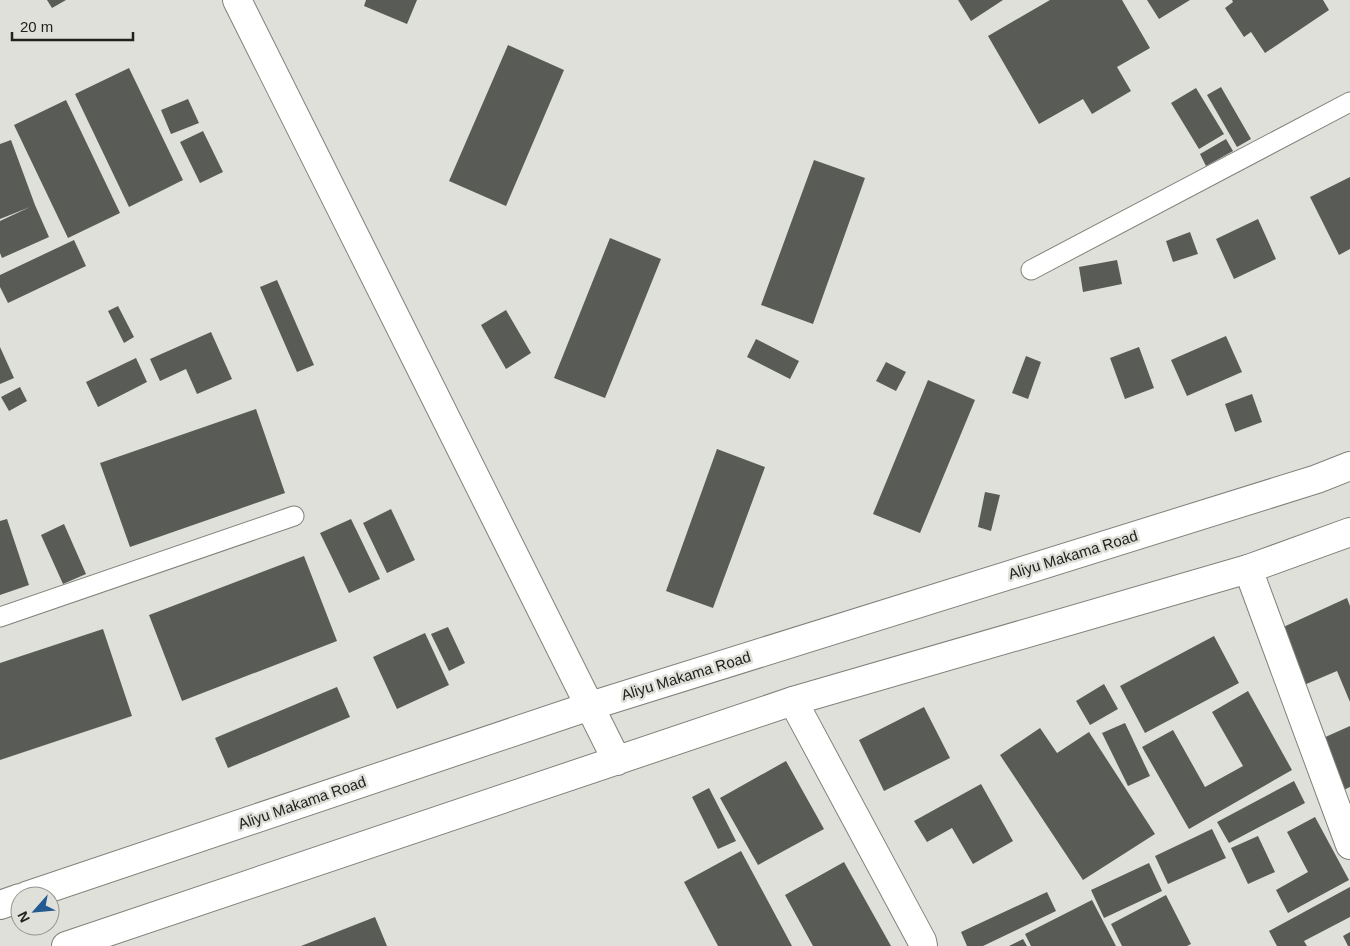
<svg xmlns="http://www.w3.org/2000/svg" width="1350" height="946" font-family="Helvetica,sans-serif">
	<rect width="100%" height="100%" fill="#e0e0da"/>
	<path fill="#585b56" d="M 47,0 L 66,0 L 52,8 Z
		M 366,0 L 417,0 L 407,24 L 364,6 Z
		M 958,0 L 1003,0 L 971,21 Z
		M 1050,0 L 1122,0 L 1150,48 L 1117,67 L 1131,91 L 1092,114 L 1083,99 L 1039,124 L 988,36 Z
		M 1147,0 L 1190,0 L 1159,19 Z
		M 1232,0 L 1323,0 L 1329,10 L 1265,53 L 1251,32 L 1244,37 L 1225,8 L 1233,2 Z
		M 508,45 L 564,70 L 506,206 L 449,181 Z
		M 129,68 L 183,180 L 129,207 L 75,94 Z
		M 1221,87 L 1251,139 L 1237,147 L 1207,95 Z
		M 1196,88 L 1224,134 L 1199,149 L 1171,103 Z
		M 188,99 L 199,123 L 171,134 L 161,110 Z
		M 66,100 L 120,213 L 68,238 L 14,125 Z
		M 203,131 L 223,172 L 200,183 L 180,142 Z
		M 1226,139 L 1233,151 L 1206,166 L 1200,154 Z
		M 11,140 L 35,205 L 49,237 L 2,258 L 0,253 L 0,221 L 30,207 L 0,219 L 0,144 Z
		M 814,160 L 865,178 L 813,324 L 761,305 Z
		M 1350,177 L 1350,249 L 1339,255 L 1310,197 Z
		M 1258,219 L 1276,259 L 1234,279 L 1216,239 Z
		M 1190,232 L 1198,254 L 1173,262 L 1166,241 Z
		M 610,238 L 661,259 L 605,398 L 554,378 Z
		M 74,240 L 86,266 L 8,303 L 0,287 L 0,275 Z
		M 1117,260 L 1122,284 L 1083,292 L 1079,267 Z
		M 277,280 L 314,365 L 297,372 L 260,287 Z
		M 118,306 L 134,337 L 124,343 L 108,311 Z
		M 506,310 L 531,353 L 506,369 L 481,325 Z
		M 211,332 L 232,379 L 197,394 L 186,369 L 160,381 L 150,359 Z
		M 1226,336 L 1242,372 L 1187,396 L 1171,360 Z
		M 756,339 L 799,361 L 790,379 L 747,357 Z
		M 0,347 L 14,378 L 0,384 Z
		M 1139,347 L 1154,388 L 1125,399 L 1110,358 Z
		M 1026,356 L 1041,362 L 1028,399 L 1012,393 Z
		M 136,358 L 147,382 L 98,407 L 86,382 Z
		M 886,362 L 906,372 L 896,391 L 876,381 Z
		M 928,380 L 975,400 L 920,533 L 873,514 Z
		M 20,387 L 27,401 L 9,411 L 1,397 Z
		M 1252,394 L 1262,422 L 1235,432 L 1225,404 Z
		M 256,409 L 285,493 L 130,547 L 100,463 Z
		M 717,449 L 765,467 L 713,608 L 666,591 Z
		M 985,492 L 1000,495 L 991,531 L 978,527 Z
		M 391,509 L 415,560 L 387,573 L 363,523 Z
		M 7,519 L 29,585 L 0,595 L 0,521 Z
		M 351,519 L 380,579 L 349,593 L 320,533 Z
		M 64,524 L 86,574 L 63,584 L 41,535 Z
		M 304,556 L 337,641 L 182,701 L 149,615 Z
		M 1347,598 L 1350,606 L 1350,702 L 1337,671 L 1304,685 L 1279,629 Z
		M 448,627 L 465,663 L 449,671 L 431,634 Z
		M 103,629 L 132,716 L 0,760 L 0,663 Z
		M 425,633 L 449,685 L 397,709 L 373,657 Z
		M 1214,636 L 1239,683 L 1145,733 L 1120,686 Z
		M 1104,684 L 1118,709 L 1090,725 L 1076,701 Z
		M 337,687 L 350,717 L 228,768 L 215,738 Z
		M 1248,691 L 1292,770 L 1189,829 L 1142,747 L 1173,730 L 1205,787 L 1243,766 L 1212,712 Z
		M 924,707 L 950,758 L 884,791 L 859,740 Z
		M 1125,723 L 1150,776 L 1128,786 L 1102,733 Z
		M 1350,726 L 1350,787 L 1335,794 L 1312,743 Z
		M 1040,728 L 1057,753 L 1089,732 L 1155,834 L 1083,880 L 1000,755 Z
		M 786,761 L 824,829 L 758,865 L 720,798 Z
		M 1294,781 L 1305,803 L 1229,843 L 1217,822 Z
		M 981,784 L 1013,841 L 973,864 L 952,828 L 927,842 L 914,821 Z
		M 709,788 L 736,841 L 718,849 L 692,797 Z
		M 1315,817 L 1349,880 L 1288,913 L 1276,890 L 1308,872 L 1287,832 Z
		M 1212,829 L 1226,858 L 1168,884 L 1155,856 Z
		M 1258,836 L 1275,872 L 1248,884 L 1231,848 Z
		M 741,851 L 792,946 L 718,946 L 684,882 Z
		M 844,862 L 891,946 L 813,946 L 785,895 Z
		M 1149,863 L 1162,891 L 1104,918 L 1091,890 Z
		M 1350,887 L 1350,917 L 1304,941 L 1307,946 L 1277,946 L 1269,931 Z
		M 1047,892 L 1056,911 L 983,946 L 967,946 L 961,932 Z
		M 1166,895 L 1191,944 L 1187,946 L 1122,946 L 1111,924 Z
		M 1092,900 L 1116,946 L 1031,946 L 1025,934 Z
		M 375,917 L 387,946 L 301,946 Z
		M 1350,932 L 1350,946 L 1348,946 L 1343,936 Z
		M 1023,939 L 1027,946 L 1009,946 Z"/>
	<g fill="none" stroke-linecap="round" stroke-linejoin="round">
		<g stroke="#81817b" stroke-width="21">
			<path id="service" d="M 1031,270 L 1350,102
				M 0,617 L 294,516"/>
		</g>
		<g stroke="#81817b" stroke-width="30">
			<path id="minor" d="M 1248,569 L 1350,845
				M 793,701 L 922,941 L 923,946"/>
		</g>
		<g stroke="#81817b" stroke-width="30">
			<path id="tertiary" d="M 237,0 L 617,761
				M 26,896 L 590,706 L 1317,479 L 1350,466
				M 0,905 L 20,898
				M 66,946 L 793,701 L 1248,569 L 1350,532"/>
		</g>
		<use href="#service" stroke="#fff" stroke-width="19"/>
		<use href="#minor" stroke="#fff" stroke-width="28"/>
		<use href="#tertiary" stroke="#fff" stroke-width="28"/>
	</g>
	<g text-anchor="middle" stroke-width="5" stroke-linejoin="round" paint-order="stroke">
		<g font-size="15" fill="#21211e" stroke="#e0e0da">
			<text transform="translate(1073 555) rotate(-17)" y="5">Aliyu Makama Road</text>
			<text transform="translate(686 676) rotate(-17)" y="5">Aliyu Makama Road</text>
			<text transform="translate(302 803) rotate(-19)" y="5">Aliyu Makama Road</text>
		</g>
	</g>
	<g transform="translate(35 911) rotate(243)"><circle r="24" fill="#e0e0da" stroke="#94948f"/>
	<path d="M0-4L9 19L0 12L-9 19Z" fill="#235a92"/>
	<text y="-8" font-size="14" font-weight="bold" text-anchor="middle" fill="#21211e">N</text>
	</g>
	<path d="M12 32v8h121v-8" fill="none" stroke="#21211e" stroke-width="2.5"/>
	<text x="20" y="32" font-size="15" fill="#21211e" stroke="#e0e0da" stroke-width="4" paint-order="stroke">20 m</text>
</svg>
